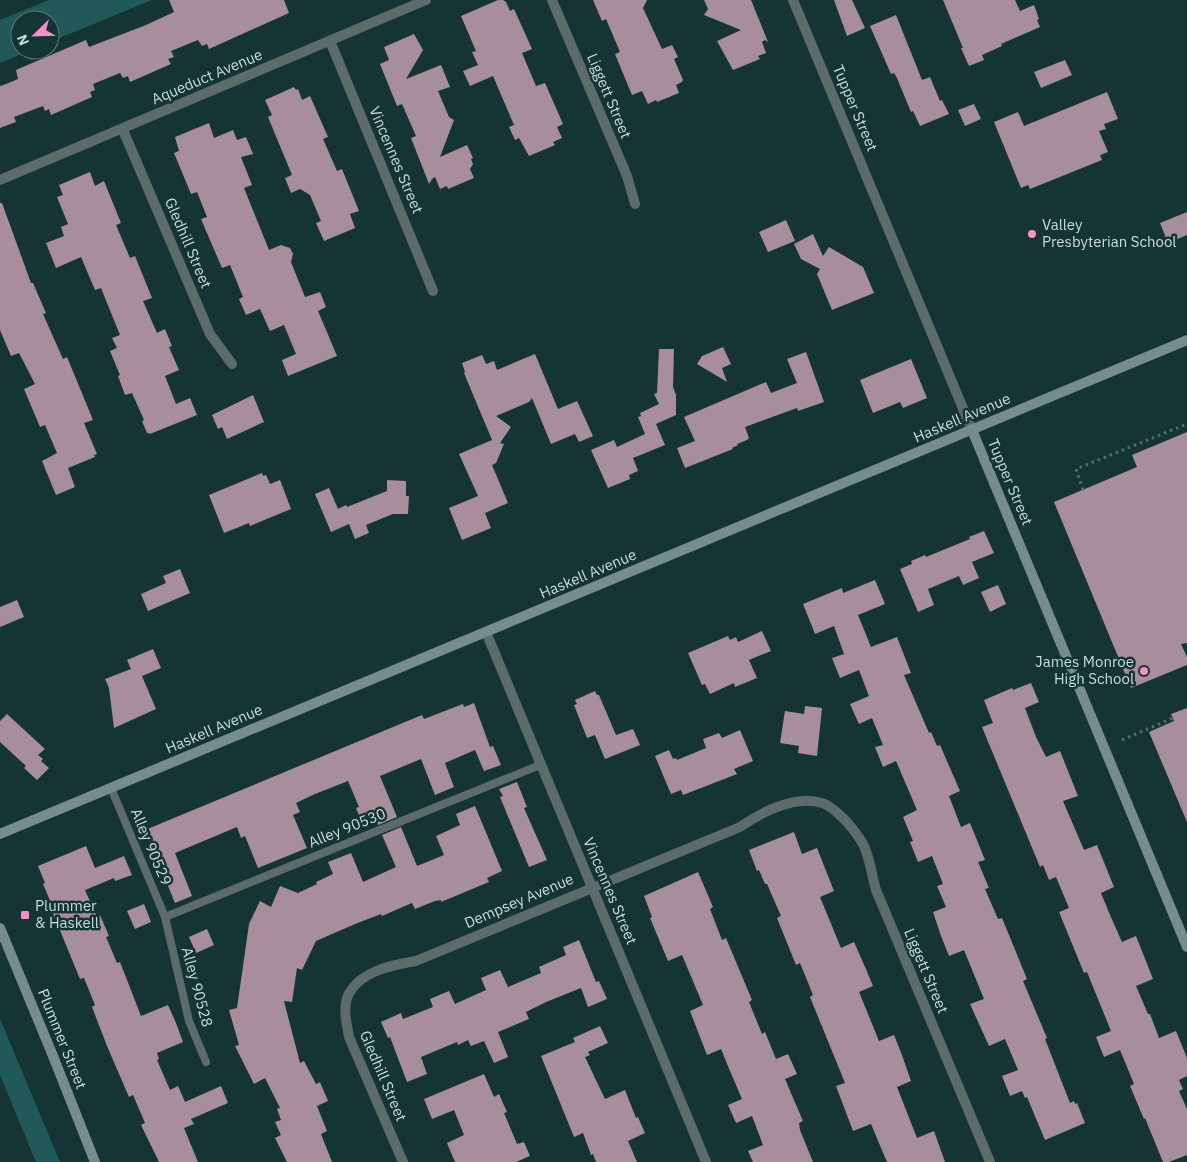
<svg xmlns="http://www.w3.org/2000/svg" width="1187" height="1162" font-family="'IBM Plex Sans',sans-serif">
	<rect width="100%" height="100%" fill="#153434"/>
	<path fill="#215959" d="M 49,0 L 152,0 L 50,42 L 50,20 L 20,20 L 20,50 L 31,50 L 0,63 L 0,20 Z
		M 0,1019 L 60,1162 L 36,1162 L 0,1075 Z"/>
	<path fill="#a88e9b" d="M 169,0 L 284,0 L 289,13 L 209,49 L 207,44 L 202,46 L 198,40 L 171,51 L 174,57 L 168,59 L 171,64 L 130,82 L 128,76 L 123,78 L 120,73 L 93,84 L 95,90 L 90,92 L 92,97 L 51,115 L 49,109 L 45,111 L 43,106 L 14,117 L 16,122 L 0,128 L 0,85 L 1,86 L 18,79 L 16,70 L 86,40 L 89,47 L 146,25 L 174,12 Z
		M 498,0 L 503,0 L 506,2 L 510,11 L 514,9 L 532,49 L 522,53 L 536,86 L 545,83 L 563,124 L 557,127 L 562,138 L 553,142 L 555,145 L 529,156 L 519,138 L 515,140 L 509,127 L 514,125 L 493,76 L 470,86 L 463,71 L 478,65 L 472,52 L 476,51 L 461,16 Z
		M 593,0 L 647,0 L 643,8 L 662,49 L 672,45 L 678,57 L 674,59 L 683,80 L 682,82 L 676,85 L 679,93 L 657,102 L 656,100 L 648,104 L 642,91 L 632,95 L 615,54 L 620,52 L 606,19 L 602,21 Z
		M 704,0 L 751,0 L 768,42 L 765,40 L 762,42 L 766,53 L 758,56 L 760,59 L 733,70 L 717,41 L 741,30 L 704,15 L 708,9 Z
		M 834,0 L 852,0 L 865,28 L 847,36 Z
		M 943,0 L 1015,0 L 1020,11 L 1034,5 L 1039,19 L 1037,20 L 1040,27 L 1001,44 L 1002,46 L 982,55 L 984,60 L 969,66 L 961,48 L 963,48 Z
		M 896,15 L 922,80 L 930,77 L 940,101 L 942,100 L 949,114 L 920,126 L 913,111 L 911,112 L 897,78 L 894,73 L 891,74 L 870,26 Z
		M 414,34 L 423,50 L 406,79 L 441,65 L 450,87 L 438,91 L 449,117 L 454,120 L 440,157 L 467,145 L 473,158 L 471,159 L 473,164 L 470,169 L 474,178 L 448,189 L 447,186 L 440,189 L 435,177 L 432,179 L 429,184 L 411,138 L 416,136 L 402,104 L 397,106 L 380,64 L 389,60 L 384,47 Z
		M 1065,60 L 1072,75 L 1041,88 L 1034,72 Z
		M 294,87 L 296,90 L 298,89 L 302,100 L 310,96 L 328,137 L 323,139 L 337,171 L 342,169 L 359,211 L 350,214 L 355,228 L 324,241 L 316,223 L 321,221 L 310,195 L 300,189 L 291,193 L 285,178 L 292,175 L 268,117 L 272,115 L 265,100 Z
		M 1107,92 L 1118,119 L 1104,124 L 1106,129 L 1099,131 L 1108,152 L 1100,155 L 1102,160 L 1030,189 L 1028,185 L 1021,188 L 994,122 L 1018,112 L 1024,126 Z
		M 974,104 L 981,119 L 965,126 L 958,110 Z
		M 209,123 L 214,138 L 233,130 L 237,140 L 246,137 L 253,154 L 241,157 L 252,185 L 244,188 L 269,250 L 281,245 L 290,248 L 293,254 L 291,262 L 305,297 L 320,292 L 326,307 L 318,311 L 337,356 L 288,376 L 282,360 L 296,354 L 284,325 L 270,331 L 260,309 L 246,315 L 239,299 L 243,297 L 230,265 L 222,268 L 201,219 L 207,217 L 197,192 L 191,194 L 174,153 L 179,151 L 175,137 Z
		M 90,172 L 95,186 L 104,181 L 121,223 L 116,225 L 130,258 L 135,256 L 152,298 L 143,301 L 157,333 L 165,329 L 172,346 L 169,347 L 179,370 L 165,376 L 176,404 L 190,398 L 197,415 L 150,434 L 149,433 L 147,433 L 142,421 L 144,420 L 132,393 L 125,395 L 118,376 L 120,375 L 110,351 L 117,348 L 112,338 L 120,335 L 101,288 L 95,290 L 81,257 L 56,268 L 46,243 L 64,236 L 61,227 L 68,224 L 57,197 L 63,195 L 59,185 Z
		M 0,203 L 2,203 L 31,283 L 33,283 L 46,313 L 43,314 L 63,359 L 67,357 L 93,420 L 84,423 L 97,454 L 94,455 L 95,457 L 68,468 L 75,487 L 56,495 L 42,461 L 57,453 L 45,425 L 40,427 L 24,389 L 35,384 L 19,353 L 11,356 L 0,330 Z
		M 1187,212 L 1187,235 L 1168,243 L 1160,223 Z
		M 786,220 L 795,241 L 768,252 L 759,232 Z
		M 813,234 L 823,256 L 829,247 L 863,267 L 874,293 L 832,310 L 817,274 L 820,269 L 801,259 L 794,244 Z
		M 723,347 L 731,364 L 722,368 L 727,382 L 697,364 L 702,356 Z
		M 659,349 L 674,349 L 673,387 L 676,395 L 676,415 L 656,424 L 665,445 L 633,458 L 638,471 L 629,475 L 630,479 L 608,488 L 591,450 L 614,440 L 617,447 L 645,434 L 638,417 L 641,416 L 640,413 L 659,404 L 654,394 L 657,393 Z
		M 806,352 L 824,402 L 798,411 L 797,408 L 745,427 L 749,438 L 747,440 L 737,444 L 738,445 L 732,448 L 733,449 L 685,468 L 677,448 L 695,441 L 684,417 L 766,382 L 771,393 L 797,383 L 787,359 Z
		M 535,354 L 558,409 L 577,401 L 593,436 L 579,442 L 575,434 L 551,444 L 532,398 L 529,402 L 496,416 L 511,427 L 500,443 L 504,444 L 496,463 L 492,465 L 508,503 L 485,513 L 491,528 L 462,540 L 449,508 L 478,496 L 459,454 L 492,440 L 464,373 L 465,372 L 462,363 L 482,355 L 486,364 L 494,361 L 497,370 Z
		M 911,359 L 927,398 L 903,408 L 900,402 L 873,413 L 860,380 Z
		M 253,395 L 264,422 L 227,439 L 222,427 L 218,429 L 212,415 Z
		M 1187,432 L 1187,643 L 1181,644 L 1187,657 L 1187,665 L 1131,688 L 1054,502 L 1137,467 L 1132,455 Z
		M 262,473 L 263,476 L 266,475 L 270,484 L 280,480 L 291,509 L 250,526 L 249,523 L 224,533 L 209,495 Z
		M 387,480 L 406,481 L 406,496 L 409,496 L 408,514 L 393,514 L 366,525 L 369,533 L 355,539 L 349,524 L 331,532 L 315,494 L 329,488 L 338,509 L 346,505 L 347,507 L 387,491 Z
		M 984,531 L 994,553 L 972,562 L 979,578 L 963,585 L 959,576 L 928,589 L 934,605 L 918,612 L 900,569 L 912,564 L 911,561 L 925,555 L 926,557 L 970,539 L 969,537 Z
		M 180,569 L 190,593 L 148,611 L 141,594 L 166,583 L 163,576 Z
		M 875,580 L 885,604 L 858,615 L 871,647 L 897,637 L 911,673 L 904,675 L 929,733 L 931,732 L 937,746 L 940,745 L 960,791 L 949,796 L 961,827 L 970,823 L 985,860 L 978,862 L 989,888 L 985,889 L 998,919 L 1002,918 L 1027,979 L 1023,981 L 1047,1038 L 1045,1039 L 1070,1103 L 1074,1101 L 1075,1104 L 1077,1103 L 1085,1123 L 1045,1140 L 1027,1097 L 1025,1098 L 1022,1091 L 1010,1096 L 1002,1076 L 1018,1070 L 1005,1039 L 989,1046 L 970,1004 L 984,999 L 964,950 L 949,956 L 941,936 L 933,912 L 946,907 L 937,886 L 943,884 L 932,856 L 918,862 L 910,842 L 913,841 L 903,817 L 917,810 L 896,761 L 883,767 L 875,747 L 883,745 L 872,718 L 859,724 L 850,704 L 869,696 L 859,670 L 840,678 L 832,658 L 844,654 L 834,626 L 815,634 L 803,604 L 842,588 L 843,593 Z
		M 998,585 L 1006,604 L 990,612 L 981,592 Z
		M 17,600 L 24,617 L 0,627 L 0,607 Z
		M 762,631 L 771,651 L 749,660 L 757,678 L 735,687 L 734,683 L 710,694 L 705,684 L 702,685 L 688,653 L 728,636 L 730,640 L 736,637 L 738,642 Z
		M 153,649 L 161,668 L 142,676 L 156,709 L 114,728 L 109,688 L 105,679 L 131,669 L 127,660 Z
		M 1031,683 L 1039,702 L 1025,708 L 1036,737 L 1046,757 L 1060,751 L 1078,796 L 1063,801 L 1084,850 L 1097,845 L 1114,887 L 1101,893 L 1110,915 L 1122,942 L 1136,936 L 1153,979 L 1136,986 L 1148,1014 L 1150,1014 L 1159,1038 L 1176,1031 L 1187,1058 L 1187,1076 L 1179,1080 L 1183,1089 L 1179,1091 L 1187,1109 L 1187,1155 L 1169,1162 L 1163,1162 L 1145,1118 L 1144,1119 L 1130,1086 L 1134,1084 L 1120,1050 L 1104,1057 L 1096,1037 L 1111,1031 L 1087,972 L 1084,973 L 1059,912 L 1069,908 L 1056,877 L 1049,880 L 1043,865 L 1040,867 L 982,727 L 993,723 L 984,700 L 1012,688 L 1013,690 Z
		M 595,691 L 597,695 L 599,695 L 616,735 L 633,729 L 640,745 L 605,759 L 595,735 L 587,738 L 574,705 L 577,704 L 575,700 Z
		M 474,703 L 490,747 L 493,746 L 501,765 L 484,771 L 475,750 L 445,763 L 454,787 L 435,795 L 421,759 L 380,776 L 397,817 L 378,825 L 375,818 L 362,823 L 356,808 L 359,807 L 348,781 L 315,794 L 296,803 L 300,812 L 293,815 L 307,848 L 258,868 L 245,836 L 241,838 L 237,827 L 175,853 L 192,896 L 175,903 L 145,830 L 422,715 L 424,719 L 463,704 L 464,707 Z
		M 805,706 L 822,708 L 817,756 L 798,753 L 799,746 L 780,743 L 785,711 L 804,714 Z
		M 1187,708 L 1187,822 L 1149,732 L 1174,721 L 1171,714 Z
		M 7,714 L 45,749 L 38,755 L 43,759 L 41,761 L 49,768 L 37,780 L 24,768 L 26,766 L 0,742 L 0,721 Z
		M 740,730 L 753,761 L 734,769 L 737,774 L 683,795 L 681,790 L 671,794 L 655,756 L 669,750 L 673,759 L 676,758 L 677,760 L 706,748 L 703,739 L 719,733 L 722,738 Z
		M 517,782 L 527,807 L 524,808 L 547,860 L 529,867 L 500,797 L 503,796 L 499,789 Z
		M 475,806 L 502,871 L 487,878 L 489,882 L 441,902 L 441,900 L 435,901 L 415,909 L 412,903 L 382,916 L 381,914 L 355,924 L 316,941 L 302,970 L 297,968 L 292,1002 L 284,1001 L 300,1063 L 304,1061 L 316,1084 L 320,1082 L 328,1101 L 317,1106 L 327,1131 L 321,1134 L 332,1162 L 287,1162 L 275,1138 L 281,1135 L 275,1122 L 281,1120 L 277,1109 L 280,1108 L 265,1078 L 254,1084 L 235,1046 L 239,1045 L 229,1010 L 237,1008 L 249,924 L 260,901 L 271,907 L 280,886 L 298,893 L 317,884 L 316,882 L 333,874 L 328,862 L 351,853 L 363,882 L 396,867 L 382,835 L 401,827 L 417,866 L 444,855 L 436,836 L 460,825 L 456,814 Z
		M 794,832 L 802,854 L 817,848 L 834,891 L 820,897 L 841,948 L 854,942 L 865,967 L 873,986 L 859,992 L 879,1041 L 894,1035 L 902,1055 L 911,1081 L 897,1087 L 917,1138 L 934,1131 L 945,1162 L 887,1162 L 871,1124 L 853,1131 L 836,1086 L 845,1083 L 810,997 L 813,995 L 800,963 L 796,965 L 777,918 L 781,916 L 767,884 L 765,884 L 759,870 L 757,871 L 749,850 Z
		M 86,846 L 95,868 L 124,856 L 132,875 L 115,881 L 114,878 L 85,890 L 97,917 L 100,915 L 109,936 L 106,937 L 117,963 L 120,962 L 141,1016 L 168,1005 L 176,1023 L 183,1042 L 157,1053 L 159,1059 L 157,1060 L 170,1090 L 178,1086 L 185,1102 L 221,1086 L 228,1103 L 191,1119 L 194,1124 L 184,1128 L 198,1162 L 159,1162 L 141,1125 L 145,1123 L 133,1095 L 129,1097 L 107,1046 L 92,1007 L 95,1005 L 84,978 L 80,979 L 52,911 L 54,910 L 43,884 L 45,883 L 38,866 Z
		M 698,872 L 713,907 L 710,909 L 722,940 L 726,938 L 752,1000 L 749,1002 L 762,1034 L 765,1032 L 776,1059 L 788,1054 L 797,1074 L 785,1079 L 803,1121 L 799,1123 L 800,1130 L 813,1162 L 753,1162 L 748,1151 L 763,1145 L 752,1116 L 736,1123 L 728,1105 L 742,1099 L 730,1071 L 721,1049 L 707,1055 L 690,1011 L 703,1005 L 682,955 L 668,961 L 650,918 L 652,917 L 644,896 Z
		M 144,904 L 151,922 L 135,929 L 127,911 Z
		M 207,929 L 214,945 L 196,953 L 189,937 Z
		M 579,940 L 596,982 L 599,981 L 607,999 L 588,1007 L 581,988 L 546,1002 L 526,1012 L 529,1019 L 498,1032 L 508,1057 L 494,1063 L 484,1041 L 471,1046 L 468,1040 L 458,1045 L 457,1042 L 421,1057 L 427,1074 L 407,1082 L 390,1037 L 388,1038 L 381,1022 L 401,1013 L 403,1019 L 433,1007 L 430,999 L 449,991 L 455,1004 L 486,990 L 481,978 L 500,970 L 508,987 L 541,973 L 539,967 L 566,955 L 563,947 Z
		M 600,1026 L 608,1043 L 588,1052 L 590,1055 L 585,1057 L 605,1099 L 625,1090 L 636,1118 L 638,1117 L 645,1133 L 628,1141 L 637,1162 L 596,1162 L 593,1154 L 591,1155 L 583,1133 L 574,1137 L 541,1056 L 575,1042 L 573,1038 Z
		M 484,1074 L 494,1097 L 499,1094 L 507,1112 L 504,1113 L 517,1144 L 524,1142 L 530,1156 L 516,1162 L 455,1162 L 447,1143 L 464,1135 L 454,1110 L 432,1119 L 424,1099 Z"/>
	<g fill="none" stroke-linecap="round" stroke-linejoin="round">
		<path stroke="#526d6d" stroke-width="3" stroke-dasharray="2.5 4" stroke-linecap="butt" d="M 1083,490 L 1076,469 L 1187,424
			M 1122,740 L 1173,718"/>
		<path stroke="#5e6b6b" stroke-width="8" d="M 111,788 L 165,917 L 189,1021 L 206,1062
			M 165,917 L 540,765"/>
		<path stroke="#5e6b6b" stroke-width="10" d="M 552,0 L 627,176 L 635,204
			M 793,0 L 972,430
			M 330,41 L 433,291
			M 123,130 L 210,334 L 232,364
			M 0,180 L 426,0
			M 486,632 L 706,1162
			M 403,1162 L 349,1037 C 347,1025 343,1010 347,998 C 357,972 391,965 416,961 L 740,827 C 760,813 796,794 822,803 C 830,805 840,815 846,821 C 853,829 859,836 864,846 C 870,860 872,875 876,890 L 990,1162"/>
		<path stroke="#778d8d" stroke-width="10" d="M 972,430 L 1187,947
			M 0,834 L 1187,340
			M 0,928 L 53,1056 L 95,1162"/>
	</g>
	<g fill="#f98fc9" stroke="#153434" stroke-width="2">
		<circle cx="1032" cy="234" r="5"/>
		<circle cx="1144" cy="671" r="5"/>
		<rect x="20" y="910" width="10" height="10" rx="2.5"/>
	</g>
	<g text-anchor="middle" stroke-width="5" stroke-linejoin="round" paint-order="stroke">
		<g font-size="15" fill="#cbdcdc" stroke="#153434">
			<text transform="translate(207 77) rotate(-23)" y="5">Aqueduct Avenue</text>
			<text transform="translate(609 96) rotate(67)" y="5">Liggett Street</text>
			<text transform="translate(855 108) rotate(67)" y="5">Tupper Street</text>
			<text transform="translate(396 160) rotate(67)" y="5">Vincennes Street</text>
			<text transform="translate(188 243) rotate(67)" y="5">Gledhill Street</text>
			<text transform="translate(962 418) rotate(-23)" y="5">Haskell Avenue</text>
			<text transform="translate(1010 482) rotate(67)" y="5">Tupper Street</text>
			<text transform="translate(588 574) rotate(-23)" y="5">Haskell Avenue</text>
			<text transform="translate(214 729) rotate(-23)" y="5">Haskell Avenue</text>
			<text transform="translate(347 828) rotate(-22)" y="5">Alley 90530</text>
			<text transform="translate(151 847) rotate(67)" y="5">Alley 90529</text>
			<text transform="translate(610 891) rotate(67)" y="5">Vincennes Street</text>
			<text transform="translate(519 901) rotate(-23)" y="5">Dempsey Avenue</text>
			<text transform="translate(926 971) rotate(67)" y="5">Liggett Street</text>
			<text transform="translate(197 987) rotate(75)" y="5">Alley 90528</text>
			<text transform="translate(62 1039) rotate(68)" y="5">Plummer Street</text>
			<text transform="translate(383 1076) rotate(67)" y="5">Gledhill Street</text>
		</g>
		<g font-size="15" fill="#cbdcdc" stroke="#153434" text-anchor="start">
			<text x="1042" y="230">Valley<tspan x="1042" dy="17">Presbyterian School</tspan></text>
			<text x="1134" y="667" text-anchor="end">James Monroe<tspan x="1134" dy="17">High School</tspan></text>
			<text x="35" y="911">Plummer<tspan x="35" dy="17">&amp; Haskell</tspan></text>
		</g>
	</g>
	<g transform="translate(35 35) rotate(247)"><circle r="24" fill="#153434" stroke="#5e7777"/>
	<path d="M0-4L9 19L0 12L-9 19Z" fill="#f98fc9"/>
	<text y="-8" font-size="14" font-weight="bold" text-anchor="middle" fill="#cbdcdc">N</text>
	</g>
</svg>
